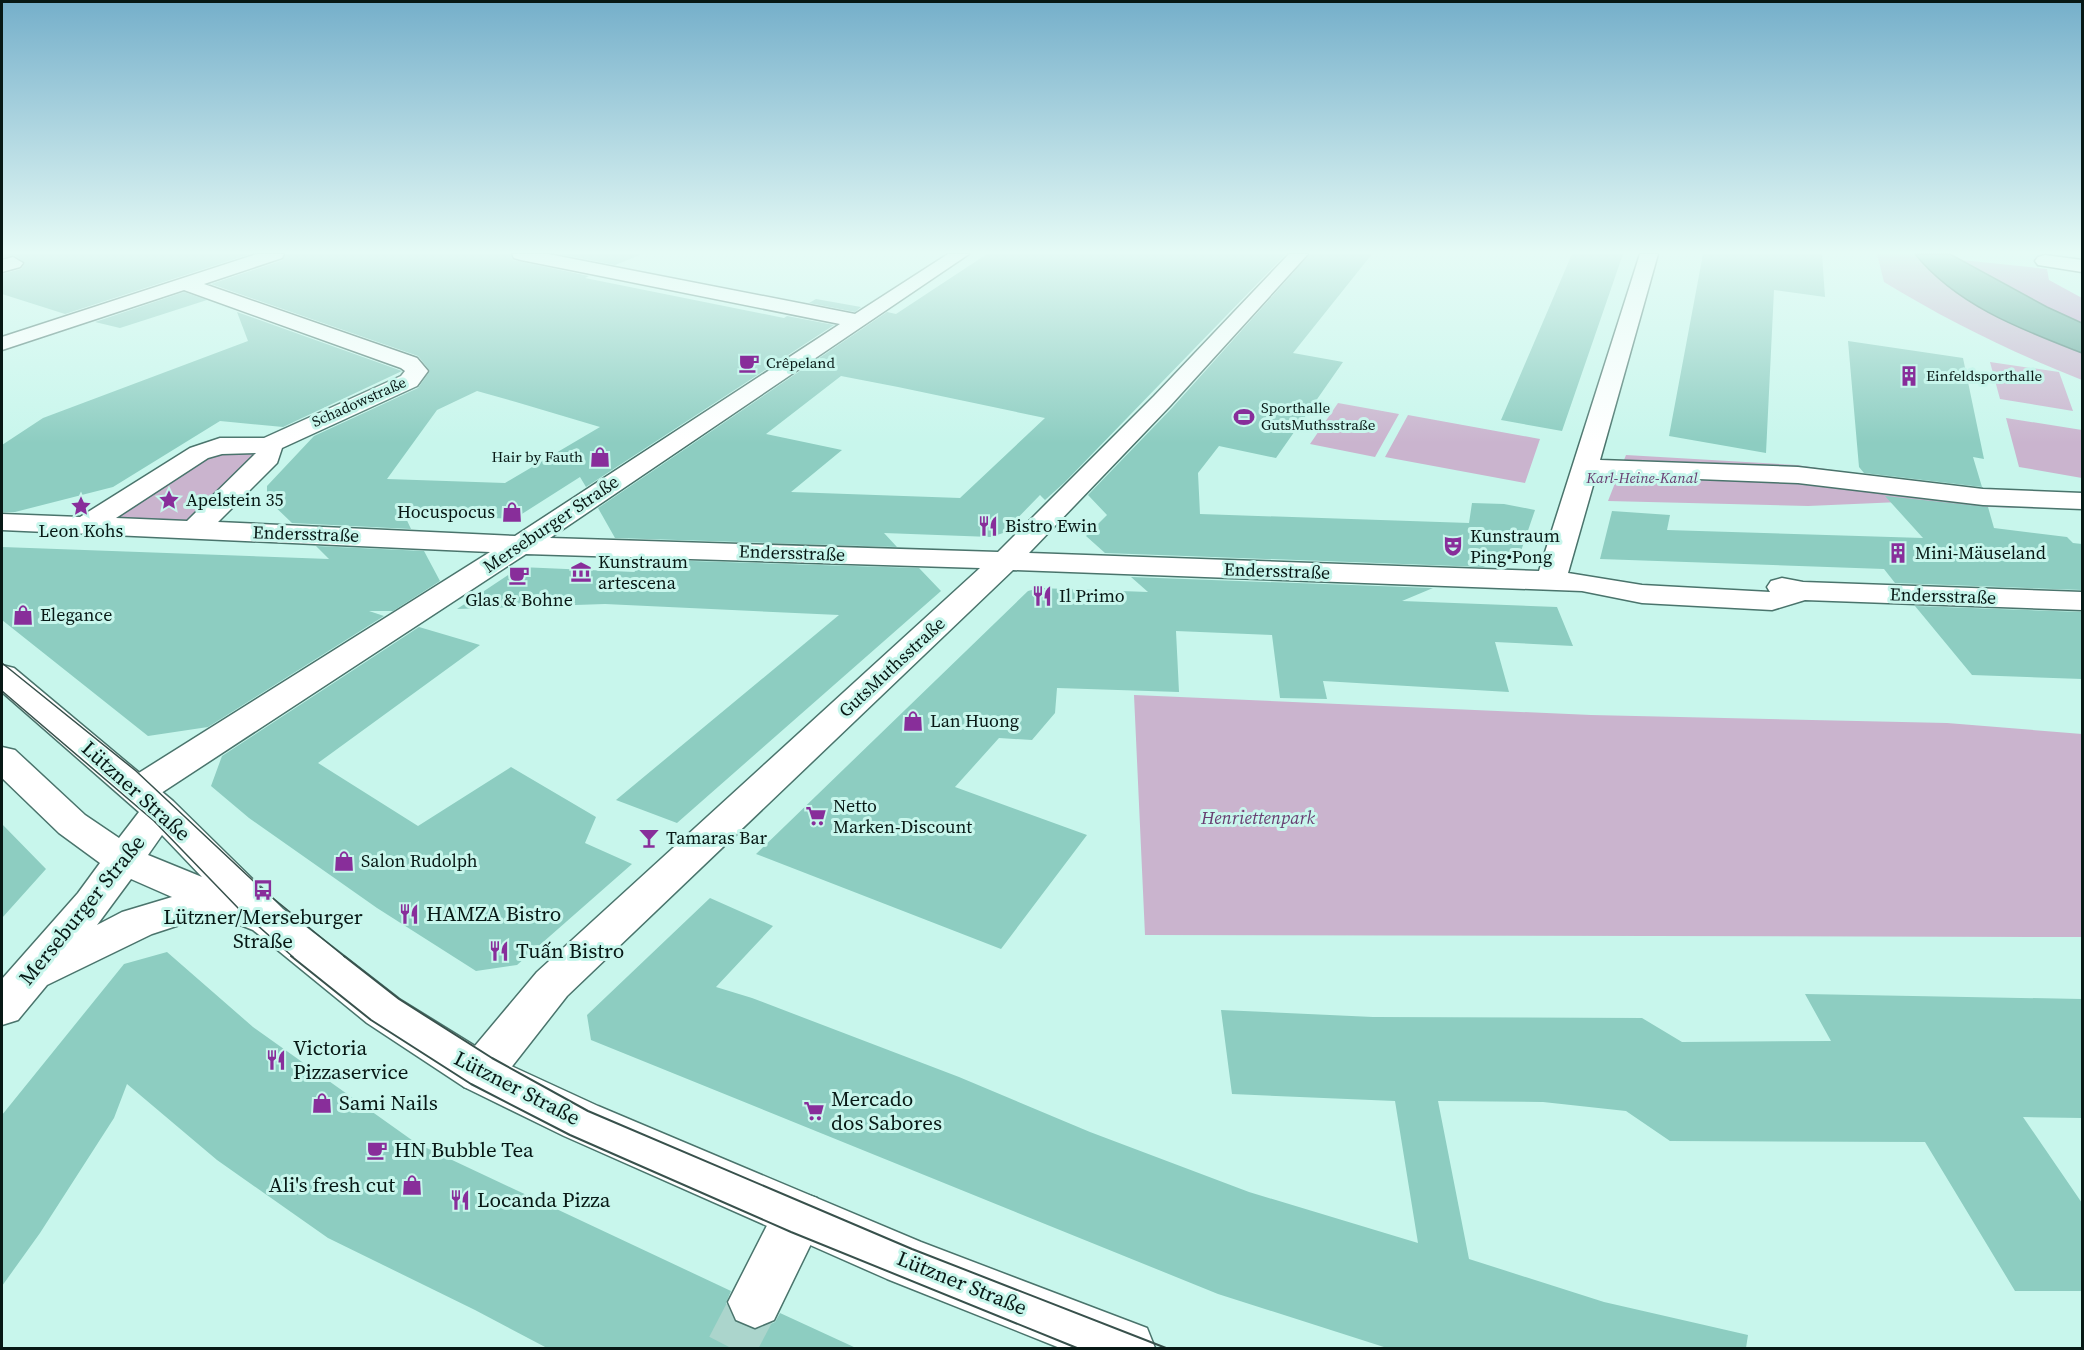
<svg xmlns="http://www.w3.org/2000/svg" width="2084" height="1350" font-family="'Source Serif 4',serif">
	<rect width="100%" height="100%" fill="#c8f6ec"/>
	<path fill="#cab4ce" d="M 1877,254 L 1915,254 C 1957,306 2023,330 2082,353 L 2082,380 C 2013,353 1948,321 1884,282 Z
		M 1990,362 L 2059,372 L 2073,411 L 2000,399 Z
		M 1338,403 L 1399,414 L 1375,457 L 1310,444 Z
		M 1408,415 L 1540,439 L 1525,483 L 1385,457 Z
		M 2006,418 L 2082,430 L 2082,478 L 2019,467 Z
		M 270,445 L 194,530 L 85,526 L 199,453 Z
		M 1626,455 L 1796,465 L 1980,490 L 2082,493 L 2082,510 L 1929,505 L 1923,501 L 1808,506 L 1608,501 Z
		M 1134,695 L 1591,715 L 1947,723 L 2082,734 L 2082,937 L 1145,935 Z"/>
	<path fill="#c6a4cd" d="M 1962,260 L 2047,269 L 2049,280 L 2082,298 L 2082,323 L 2047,307 Z"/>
	<path fill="#68a79c" stroke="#4b7c74" stroke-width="1.5" d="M 1915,254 L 1950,254 L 2047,307 L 2082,323 L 2082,353 C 2023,330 1957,306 1915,254 Z"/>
	<path fill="#8dcdc1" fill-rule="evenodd" d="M 2,254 L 250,254 L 65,314 L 2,294 L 2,274 L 21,269 L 25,263 L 14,255 L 2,258 Z
		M 286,254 L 510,254 L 513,260 L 589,276 L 585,278 L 784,318 L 787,316 L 834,325 L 586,487 L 580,477 L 514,519 L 404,514 L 411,529 L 292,523 L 267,499 L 267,486 L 314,436 L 418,388 L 430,371 L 418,356 L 211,284 L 283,260 ZM 477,391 L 516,402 L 600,427 L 505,483 L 387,479 L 437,410 Z
		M 559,254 L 640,254 L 640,255 L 615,265 Z
		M 987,254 L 1286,254 L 1065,482 L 1045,500 L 1040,495 L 1003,533 L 991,537 L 884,533 L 897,547 L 615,538 L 598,508 L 887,312 L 896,314 ZM 841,376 L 898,387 L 1045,418 L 960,498 L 791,492 L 842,450 L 766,434 Z
		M 1310,254 L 1372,254 L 1293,353 L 1343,362 L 1276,458 L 1219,446 L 1198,473 L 1200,514 L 1469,523 L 1472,503 L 1504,504 L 1535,510 L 1521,551 L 1483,567 L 1105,553 L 1086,536 L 1107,515 L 1088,495 L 1172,408 Z
		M 1572,254 L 1623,254 L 1562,431 L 1501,420 Z
		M 1703,254 L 1822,254 L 1825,297 L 1774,290 L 1766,453 L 1669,436 Z
		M 184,292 L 207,300 L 120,328 L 95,322 Z
		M 816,299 L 861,307 L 855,312 L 809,303 Z
		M 237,312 L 402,371 L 283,427 L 220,421 L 113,487 L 15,512 L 2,512 L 2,445 L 43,418 L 248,341 Z
		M 1848,341 L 1963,358 L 1984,459 L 1973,457 L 1982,487 L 1864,473 L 1859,467 Z
		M 1885,496 L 1988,507 L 1994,528 L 2067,537 L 2073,543 L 2082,544 L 2082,590 L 1895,583 L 1884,569 L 1600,559 L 1612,511 L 1670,515 L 1667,530 L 1923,538 Z
		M 316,546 L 424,551 L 440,581 L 393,611 L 369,611 L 384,616 L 208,727 L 148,736 L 2,620 L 2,547 L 329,559 Z
		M 628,559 L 919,568 L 941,591 L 677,823 L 616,800 L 839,615 L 605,604 L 457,609 L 520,567 L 635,572 Z
		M 1131,577 L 1433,588 L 1402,601 L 1557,607 L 1573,646 L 1495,642 L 1509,692 L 1323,681 L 1327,699 L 1280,698 L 1272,635 L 1176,631 L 1179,692 L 1057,688 L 1055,713 L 1032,740 L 999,738 L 955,787 L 1087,835 L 1001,949 L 756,854 L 1028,591 L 1039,588 L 1148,592 Z
		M 1915,606 L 2082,612 L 2082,679 L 1972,675 Z
		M 419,627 L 480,645 L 318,763 L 418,826 L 511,767 L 596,817 L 585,843 L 632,864 L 517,965 L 476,971 L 377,908 L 249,818 L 211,786 L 222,756 Z
		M 2,824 L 46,869 L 2,918 Z
		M 710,898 L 773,926 L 716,987 L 752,998 L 959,1077 L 1090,1132 L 1249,1192 L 1418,1243 L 1395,1101 L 1232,1094 L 1221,1010 L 1373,1017 L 1642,1018 L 1682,1042 L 1831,1041 L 1805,994 L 2082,999 L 2082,1118 L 2023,1117 L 2082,1203 L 2082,1291 L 2015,1291 L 1925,1142 L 1670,1141 L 1626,1111 L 1543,1102 L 1438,1101 L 1469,1259 L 1604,1302 L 1748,1335 L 1746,1348 L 1387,1348 L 1218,1294 L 591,1040 L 587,1015 Z
		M 167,952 L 253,1027 L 416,1143 L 731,1291 L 726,1303 L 735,1322 L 756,1330 L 775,1322 L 780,1313 L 856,1348 L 547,1348 L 475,1310 L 328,1238 L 217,1160 L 127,1084 L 114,1118 L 40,1233 L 2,1286 L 2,1115 L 124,964 Z"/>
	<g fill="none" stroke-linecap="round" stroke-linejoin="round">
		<path stroke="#abd5cc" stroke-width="49" stroke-dasharray="49 24" stroke-linecap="butt" d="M 731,1348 L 755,1302"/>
		<g stroke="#4a746c" stroke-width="3">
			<path id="minor" d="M 257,254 L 284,254 L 282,258 L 204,284 L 417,358 L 428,371 L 417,386 L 282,448 L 277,463 L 218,522 L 515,536 L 840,324 L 521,260 L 514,258 L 512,254 L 548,254 L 855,314 L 948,254 L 969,254 L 550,538 L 998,552 L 1154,396 L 1289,254 L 1308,254 L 1170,406 L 1029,553 L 1539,571 L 1640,254 L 1658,254 L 1600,460 L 1798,467 L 1983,489 L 2082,493 L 2082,509 L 1983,505 L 1798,483 L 1596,475 L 1568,573 L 1642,585 L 1770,592 L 1767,587 L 1771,581 L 1782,578 L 1803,582 L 2082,592 L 2082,610 L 1805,600 L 1772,610 L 1642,603 L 1582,591 L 1013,570 L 567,996 L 496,1087 L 480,1092 L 464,1087 L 457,1073 L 464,1059 L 537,972 L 980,568 L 526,554 L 152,799 L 139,802 L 126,799 L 121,790 L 126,781 L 490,552 L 2,530 L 2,514 L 80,517 L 190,448 L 220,438 L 264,438 L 401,376 L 405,371 L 401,368 L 184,290 L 2,350 L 2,337 ZM 256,453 L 187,521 L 116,518 L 208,458 L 222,454 Z
				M 2045,255 L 2082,260 L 2082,272 L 2038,265 L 2035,261 L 2038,257 Z
				M 13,257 L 23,263 L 20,267 L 2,272 L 2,260 Z
				M 799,1192 L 817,1198 L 825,1215 L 774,1320 L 755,1328 L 736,1320 L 728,1302 L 781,1198 Z"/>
		</g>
		<g stroke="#4a746c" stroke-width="3">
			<path id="major" d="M 2,665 L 14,668 L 173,801 L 283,909 L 399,999 L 496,1059 L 598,1106 L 921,1242 L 1147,1328 L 1155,1348 L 1060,1348 L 887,1279 L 564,1136 L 464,1087 L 367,1023 L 253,930 L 213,914 L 152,934 L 47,985 L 18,1020 L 2,1025 L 2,979 L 78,893 L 100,863 L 59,833 L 2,778 L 2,747 L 15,750 L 85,815 L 119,838 L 139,812 L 2,692 ZM 162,835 L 202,877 L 148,855 ZM 131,879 L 172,897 L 122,912 L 97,925 Z"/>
		</g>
		<use href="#minor" fill="#fff" fill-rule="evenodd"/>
		<use href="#major" fill="#fff" fill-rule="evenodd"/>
		<path stroke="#38514c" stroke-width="1.5" d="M 2,663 L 136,771 L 263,890 L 345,957
			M 2,691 L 154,821 L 239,909 L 293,957"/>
		<path stroke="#38514c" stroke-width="2" d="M 291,956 L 371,1020 L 471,1084 L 570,1135 L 791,1232 L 1077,1348
			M 344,956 L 399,999 L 492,1058 L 588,1111 L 912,1249 L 1166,1348"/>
	</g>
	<linearGradient id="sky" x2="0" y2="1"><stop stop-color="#75afca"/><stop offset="0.57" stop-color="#e6fbf6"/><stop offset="1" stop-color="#e6fbf6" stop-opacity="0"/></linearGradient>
	<rect width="2084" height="443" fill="url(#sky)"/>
	<defs>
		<g id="cafe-bare" transform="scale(1.62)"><path d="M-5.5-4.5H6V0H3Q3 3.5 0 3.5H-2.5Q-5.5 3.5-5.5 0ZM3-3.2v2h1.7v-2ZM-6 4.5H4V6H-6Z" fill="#882e9a" stroke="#c8f6ec" stroke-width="2.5" paint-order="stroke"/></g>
		<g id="building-bare" transform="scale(1.62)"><path d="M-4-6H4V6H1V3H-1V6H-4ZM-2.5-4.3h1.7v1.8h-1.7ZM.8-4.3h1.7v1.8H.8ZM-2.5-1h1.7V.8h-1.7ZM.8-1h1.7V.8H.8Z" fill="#882e9a" stroke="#c8f6ec" stroke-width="2.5" paint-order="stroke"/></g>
		<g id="stadium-bare" transform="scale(1.62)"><path d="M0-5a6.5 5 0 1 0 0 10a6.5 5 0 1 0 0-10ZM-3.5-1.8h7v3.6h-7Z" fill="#882e9a" stroke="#c8f6ec" stroke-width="2.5" paint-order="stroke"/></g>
		<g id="shop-bare" transform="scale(1.62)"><path d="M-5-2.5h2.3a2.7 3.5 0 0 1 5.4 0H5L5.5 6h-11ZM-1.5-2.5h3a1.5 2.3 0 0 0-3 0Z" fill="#882e9a" stroke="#c8f6ec" stroke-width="2.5" paint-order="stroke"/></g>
		<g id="sight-bare" transform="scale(1.62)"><path d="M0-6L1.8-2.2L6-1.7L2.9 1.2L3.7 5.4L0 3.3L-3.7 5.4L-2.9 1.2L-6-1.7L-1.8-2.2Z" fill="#882e9a" stroke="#c8f6ec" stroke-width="2.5" paint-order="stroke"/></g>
		<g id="restaurant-bare" transform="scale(1.62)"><path d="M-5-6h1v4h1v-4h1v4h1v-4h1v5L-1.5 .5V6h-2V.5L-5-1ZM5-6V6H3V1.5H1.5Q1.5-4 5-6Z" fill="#882e9a" stroke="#c8f6ec" stroke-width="2.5" paint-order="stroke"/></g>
		<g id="theatre-bare" transform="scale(1.62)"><path d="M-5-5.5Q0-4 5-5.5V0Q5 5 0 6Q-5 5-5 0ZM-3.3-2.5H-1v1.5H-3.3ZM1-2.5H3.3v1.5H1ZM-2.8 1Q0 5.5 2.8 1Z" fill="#882e9a" stroke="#c8f6ec" stroke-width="2.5" paint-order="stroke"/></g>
		<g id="museum-bare" transform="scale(1.62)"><path d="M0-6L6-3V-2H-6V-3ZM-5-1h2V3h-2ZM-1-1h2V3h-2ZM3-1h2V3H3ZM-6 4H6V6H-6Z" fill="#882e9a" stroke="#c8f6ec" stroke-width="2.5" paint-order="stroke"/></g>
		<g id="supermarket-bare" transform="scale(1.62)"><path d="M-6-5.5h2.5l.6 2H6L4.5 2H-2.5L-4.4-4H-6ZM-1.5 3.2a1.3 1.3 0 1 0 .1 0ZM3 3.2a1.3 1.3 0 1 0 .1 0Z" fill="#882e9a" stroke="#c8f6ec" stroke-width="2.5" paint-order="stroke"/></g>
		<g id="bar-bare" transform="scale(1.62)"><path d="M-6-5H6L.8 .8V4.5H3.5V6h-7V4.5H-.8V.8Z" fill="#882e9a" stroke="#c8f6ec" stroke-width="2.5" paint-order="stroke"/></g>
		<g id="bus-bare" transform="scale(1.62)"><path d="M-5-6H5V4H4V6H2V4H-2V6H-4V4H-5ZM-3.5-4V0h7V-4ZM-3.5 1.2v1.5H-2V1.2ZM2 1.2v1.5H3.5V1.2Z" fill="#882e9a" stroke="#c8f6ec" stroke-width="2.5" paint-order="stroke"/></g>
	</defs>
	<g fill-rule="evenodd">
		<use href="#cafe-bare" x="749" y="363"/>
		<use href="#building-bare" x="1909" y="376"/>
		<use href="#stadium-bare" x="1244" y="417"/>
		<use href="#shop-bare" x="600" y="457"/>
		<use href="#sight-bare" x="169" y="500"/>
		<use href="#sight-bare" x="81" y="506"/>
		<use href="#shop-bare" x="512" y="512"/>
		<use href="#restaurant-bare" x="988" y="526"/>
		<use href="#theatre-bare" x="1453" y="546"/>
		<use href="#building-bare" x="1898" y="553"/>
		<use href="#museum-bare" x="581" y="572"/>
		<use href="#cafe-bare" x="519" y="575"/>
		<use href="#restaurant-bare" x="1042" y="596"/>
		<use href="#shop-bare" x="23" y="615"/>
		<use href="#shop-bare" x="913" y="721"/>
		<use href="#supermarket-bare" x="816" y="816"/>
		<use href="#bar-bare" x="649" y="838"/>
		<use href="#shop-bare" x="344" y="861"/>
		<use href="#bus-bare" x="263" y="890"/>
		<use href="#restaurant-bare" x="409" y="914"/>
		<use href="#restaurant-bare" x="499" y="951"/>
		<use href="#restaurant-bare" x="276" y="1060"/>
		<use href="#shop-bare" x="322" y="1103"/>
		<use href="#supermarket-bare" x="814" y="1111"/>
		<use href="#cafe-bare" x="377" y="1150"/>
		<use href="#shop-bare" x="412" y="1185"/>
		<use href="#restaurant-bare" x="460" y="1200"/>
	</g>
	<g text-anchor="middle" stroke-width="6" stroke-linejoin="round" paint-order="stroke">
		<g font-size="15" fill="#071815" stroke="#c8f6ec" text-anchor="start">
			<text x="766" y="368">Crêpeland</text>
			<text x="1926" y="381">Einfeldsporthalle</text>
			<text x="1261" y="413">Sporthalle<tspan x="1261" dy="17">GutsMuthsstraße</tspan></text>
			<text x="583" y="462" text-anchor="end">Hair by Fauth</text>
		</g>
		<g font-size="15" fill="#071815" stroke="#c8f6ec">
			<text transform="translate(359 402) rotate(-24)" y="5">Schadowstraße</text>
		</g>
		<g font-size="15" font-style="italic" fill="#673c70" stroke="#c8f6ec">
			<text x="1642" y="483">Karl-Heine-Kanal</text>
		</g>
		<g font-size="18" fill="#071815" stroke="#c8f6ec" text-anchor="start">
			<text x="186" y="506">Apelstein 35</text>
			<text x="495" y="518" text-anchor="end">Hocuspocus</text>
			<text x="1005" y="532">Bistro Ewin</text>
			<text x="81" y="537" text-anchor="middle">Leon Kohs</text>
			<text x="1470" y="542">Kunstraum<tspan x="1470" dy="21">Ping•Pong</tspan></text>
			<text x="1915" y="559">Mini-Mäuseland</text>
			<text x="598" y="568">Kunstraum<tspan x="598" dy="21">artescena</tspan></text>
			<text x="1059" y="602">Il Primo</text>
			<text x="519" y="606" text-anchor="middle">Glas &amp; Bohne</text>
			<text x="40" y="621">Elegance</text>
			<text x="930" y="727">Lan Huong</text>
			<text x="833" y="812">Netto<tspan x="833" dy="21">Marken-Discount</tspan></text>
			<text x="666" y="844">Tamaras Bar</text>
			<text x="361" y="867">Salon Rudolph</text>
		</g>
		<g font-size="18" fill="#071815" stroke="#c8f6ec">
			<text transform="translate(551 524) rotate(-34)" y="6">Merseburger Straße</text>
			<text transform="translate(306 534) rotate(2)" y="6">Endersstraße</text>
			<text transform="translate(792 553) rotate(2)" y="6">Endersstraße</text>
			<text transform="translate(1277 571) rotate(2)" y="6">Endersstraße</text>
			<text transform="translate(1943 596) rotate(2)" y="6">Endersstraße</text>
			<text transform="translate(892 667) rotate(-43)" y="6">GutsMuthsstraße</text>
		</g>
		<g font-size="18" font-style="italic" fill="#673c70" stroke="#c8f6ec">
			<text x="1258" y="824">Henriettenpark</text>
		</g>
		<g font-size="21" fill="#071815" stroke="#c8f6ec">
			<text transform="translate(136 791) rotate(42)" y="7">Lützner Straße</text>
			<text transform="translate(82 910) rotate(-51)" y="7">Merseburger Straße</text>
			<text transform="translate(517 1088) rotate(27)" y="7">Lützner Straße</text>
			<text transform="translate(962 1283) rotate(22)" y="7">Lützner Straße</text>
		</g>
		<g font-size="21" fill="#071815" stroke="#c8f6ec" text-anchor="start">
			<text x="426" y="921">HAMZA Bistro</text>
			<text x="263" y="924" text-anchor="middle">Lützner/Merseburger<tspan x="263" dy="24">Straße</tspan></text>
			<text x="516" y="958">Tuấn Bistro</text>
			<text x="293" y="1055">Victoria<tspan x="293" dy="24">Pizzaservice</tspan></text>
			<text x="831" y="1106">Mercado<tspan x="831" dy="24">dos Sabores</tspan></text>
			<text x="339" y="1110">Sami Nails</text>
			<text x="394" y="1157">HN Bubble Tea</text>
			<text x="395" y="1192" text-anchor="end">Ali's fresh cut</text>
			<text x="477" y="1207">Locanda Pizza</text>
		</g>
	</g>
	<rect width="2084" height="1350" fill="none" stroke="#071815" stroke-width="6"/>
</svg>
